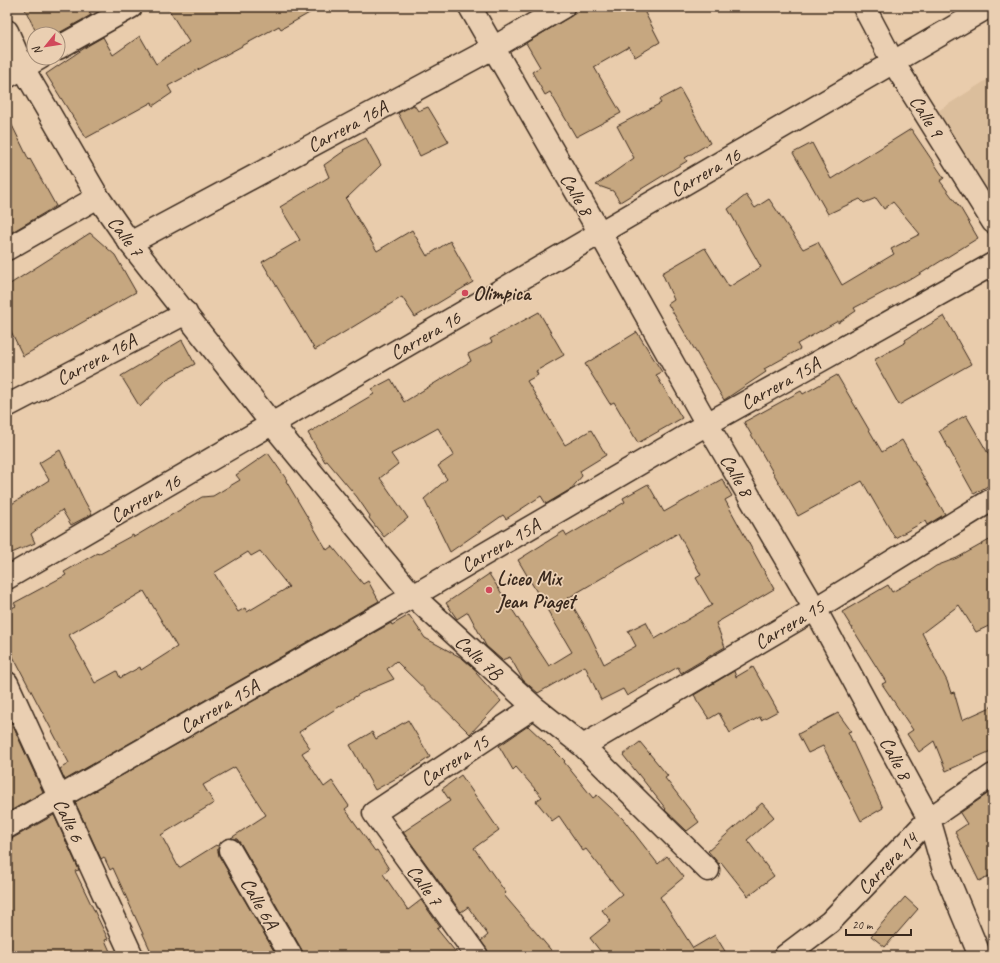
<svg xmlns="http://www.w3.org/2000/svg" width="1000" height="963" font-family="Caveat,sans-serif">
	<rect width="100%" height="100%" fill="#e9ccac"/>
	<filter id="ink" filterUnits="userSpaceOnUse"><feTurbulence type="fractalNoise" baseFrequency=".025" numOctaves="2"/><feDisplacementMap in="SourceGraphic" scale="8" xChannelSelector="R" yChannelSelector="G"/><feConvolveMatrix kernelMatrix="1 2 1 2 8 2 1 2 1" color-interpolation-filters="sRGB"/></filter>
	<g filter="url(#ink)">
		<path fill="#dbbe9c" d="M 993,76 L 993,198 L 938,111 Z"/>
		<path fill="#c6a780" stroke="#3b2a1e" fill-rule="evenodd" d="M 24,7 L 87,7 L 91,15 L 57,34 L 37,34 Z
			M 167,7 L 320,7 L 281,29 L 279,26 L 168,86 L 172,93 L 153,106 L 152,102 L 86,138 L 46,74 L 89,45 L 103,37 L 113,55 L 140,36 L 156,64 L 189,42 Z
			M 586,7 L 642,7 L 660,42 L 635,57 L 629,47 L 594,67 L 621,113 L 576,137 L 550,92 L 545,95 L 532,72 L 540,67 L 526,43 Z
			M 680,89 L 710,143 L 685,158 L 687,161 L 620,202 L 613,191 L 596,185 L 634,158 L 617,126 L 661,103 L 659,100 Z
			M 414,105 L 418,111 L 428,107 L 449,142 L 420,156 L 398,113 Z
			M 7,115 L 29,160 L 30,159 L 56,206 L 7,235 Z
			M 911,129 L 944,178 L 940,181 L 961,209 L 978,238 L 912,279 L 911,278 L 854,308 L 856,311 L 838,323 L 838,321 L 797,344 L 800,349 L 764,369 L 766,372 L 724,400 L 668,304 L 674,300 L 662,273 L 705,248 L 729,287 L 761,267 L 728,209 L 746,195 L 755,208 L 769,199 L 803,249 L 818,242 L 842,285 L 894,254 L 891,249 L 920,234 L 893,202 L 884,209 L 876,198 L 864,203 L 860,199 L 828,214 L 793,153 L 812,143 L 831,179 Z
			M 366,138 L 381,165 L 346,199 L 377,251 L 412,230 L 427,256 L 450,241 L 473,282 L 415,317 L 402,297 L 315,350 L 262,262 L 300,240 L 280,207 L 329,177 L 324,165 L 344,151 L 343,150 Z
			M 90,233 L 115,255 L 136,292 L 23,356 L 7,323 L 7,286 Z
			M 539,312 L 564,355 L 536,371 L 538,375 L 527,381 L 565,445 L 591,430 L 606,455 L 580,471 L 582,476 L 571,489 L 546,504 L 541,496 L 506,519 L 503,515 L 450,552 L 424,499 L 447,479 L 438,466 L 454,455 L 438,428 L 391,454 L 398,464 L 380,478 L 408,518 L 384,537 L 369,518 L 370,516 L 357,497 L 327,461 L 325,462 L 308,433 L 374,394 L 372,389 L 391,379 L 404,402 L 471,361 L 468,354 L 492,342 L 490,339 Z
			M 944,316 L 971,364 L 899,405 L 874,360 L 906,342 L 905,340 Z
			M 637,332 L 662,372 L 656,375 L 682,418 L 638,443 L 614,402 L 610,404 L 585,364 Z
			M 182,340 L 195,364 L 167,379 L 140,407 L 121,376 Z
			M 837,375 L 882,452 L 902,440 L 945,514 L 927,525 L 925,521 L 895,538 L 862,481 L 798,516 L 744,422 L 801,391 L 803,394 Z
			M 966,415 L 993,462 L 993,483 L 974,494 L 939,431 Z
			M 60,450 L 84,500 L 92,514 L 71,525 L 62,510 L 31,534 L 35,543 L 7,555 L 7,507 L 49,480 L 39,463 Z
			M 268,453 L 287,480 L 286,481 L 327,550 L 332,546 L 363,584 L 368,581 L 379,601 L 65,780 L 60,769 L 69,763 L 7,645 L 7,610 L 16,606 L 14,603 L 66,575 L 64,572 L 97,553 L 98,554 L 133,535 L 134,537 L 202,497 L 213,496 L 240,480 L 236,475 ZM 260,551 L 289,587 L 247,612 L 245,608 L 238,612 L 214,573 L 248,552 L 251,556 ZM 144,591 L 177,647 L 141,670 L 140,667 L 120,678 L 117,671 L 95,683 L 69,635 Z
			M 722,479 L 732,496 L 725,500 L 774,589 L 716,623 L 725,647 L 681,673 L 678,667 L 627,696 L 623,689 L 601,700 L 585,666 L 538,693 L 523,680 L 510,657 L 502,660 L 486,646 L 468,612 L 457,619 L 446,603 L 489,574 L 549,666 L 572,652 L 518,560 L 564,531 L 567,536 L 625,502 L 623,498 L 648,484 L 664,512 ZM 678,533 L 701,575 L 696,578 L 712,605 L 655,639 L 646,622 L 628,631 L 636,646 L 604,664 L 589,633 L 568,598 Z
			M 993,538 L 993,624 L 976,632 L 959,605 L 922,633 L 947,681 L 951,693 L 954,692 L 962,720 L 993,706 L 993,750 L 946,771 L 934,741 L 919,752 L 907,734 L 913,730 L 882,684 L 886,682 L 842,612 L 888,585 L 892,592 L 918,578 L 936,566 L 957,558 Z
			M 409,615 L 425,638 L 462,658 L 478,672 L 476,673 L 501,701 L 470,734 L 396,661 L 387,669 L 394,679 L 361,693 L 299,732 L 310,748 L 302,753 L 324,787 L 332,781 L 349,806 L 345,809 L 375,851 L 377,850 L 389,869 L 383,874 L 408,910 L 421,900 L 440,927 L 437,929 L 459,956 L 303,956 L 302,950 L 241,844 L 237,839 L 231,838 L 266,815 L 235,767 L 203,785 L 214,803 L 161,835 L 179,868 L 216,845 L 217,846 L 219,845 L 218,850 L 219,856 L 277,956 L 153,956 L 113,868 L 110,870 L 104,857 L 101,859 L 75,802 L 391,623 L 392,625 Z
			M 753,667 L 778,711 L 761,720 L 760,717 L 730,733 L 719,713 L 709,719 L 696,699 L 696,698 L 694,695 L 734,671 L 736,677 Z
			M 7,713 L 43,792 L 7,813 Z
			M 838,713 L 851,731 L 848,732 L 883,808 L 861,821 L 823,746 L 808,753 L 798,734 Z
			M 408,720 L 430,757 L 402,776 L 402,775 L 375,790 L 350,745 L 372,732 L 376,739 Z
			M 528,726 L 544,741 L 548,746 L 549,745 L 565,761 L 564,762 L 593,798 L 597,795 L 623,819 L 658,864 L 667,856 L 684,877 L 660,897 L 693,948 L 715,935 L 728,956 L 604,956 L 590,938 L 611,921 L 602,910 L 622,894 L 586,849 L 583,851 L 559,816 L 552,821 L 536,801 L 542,797 L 516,767 L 513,770 L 499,746 Z
			M 640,742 L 668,776 L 665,778 L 699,822 L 687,831 L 665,810 L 666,809 L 623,755 Z
			M 461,775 L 499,830 L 474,848 L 506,893 L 504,895 L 556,956 L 489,956 L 487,949 L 481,941 L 488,935 L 468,907 L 461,912 L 403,832 L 450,801 L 442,789 Z
			M 993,790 L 993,874 L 979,881 L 955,832 L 967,824 L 960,813 Z
			M 762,803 L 774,817 L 747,840 L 774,876 L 748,896 L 721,862 L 719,864 L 708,851 Z
			M 54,815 L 79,870 L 75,871 L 108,939 L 105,940 L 112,956 L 7,956 L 7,839 L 13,838 Z
			M 905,897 L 918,909 L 885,947 L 871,936 Z"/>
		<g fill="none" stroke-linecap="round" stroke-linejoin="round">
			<g stroke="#3b2a1e" stroke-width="25">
				<path id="minor" d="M 470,7 L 600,233 L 707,424 L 815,609 L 929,819 L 943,867 L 980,956
					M 864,7 L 893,62 L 993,222
					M 58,48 L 131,7
					M 7,77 L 40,58
					M 130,243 L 493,48 L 563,7
					M 7,249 L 98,197
					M 7,406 L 186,313
					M 272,424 L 413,596 L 534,707 L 583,746 L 708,870
					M 583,746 L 815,609 L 993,499
					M 7,827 L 413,596 L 707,424 L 993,264
					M 230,850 L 291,956
					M 477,956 L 374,813 L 534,707
					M 785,956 L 830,922 L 929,819 L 993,775"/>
			</g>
			<g stroke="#3b2a1e" stroke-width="25">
				<path id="tertiary" d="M 7,31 L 23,68 L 98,197 L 130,243 L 272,424
					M 7,578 L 988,7
					M 7,683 L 132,956"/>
			</g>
			<use href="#minor" stroke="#eacfb2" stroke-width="22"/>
			<use href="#tertiary" stroke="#eacfb2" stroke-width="22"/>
		</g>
	</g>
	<g fill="#d1495b" stroke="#eacfb2" stroke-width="1.5">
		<circle cx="465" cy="293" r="4"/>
		<circle cx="489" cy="590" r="4"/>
	</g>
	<g text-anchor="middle" stroke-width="3.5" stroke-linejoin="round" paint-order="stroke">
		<g font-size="20" fill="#3b2a1e" stroke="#eacfb2">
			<text transform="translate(927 116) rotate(58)" y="7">Calle 9</text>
			<text transform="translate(347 126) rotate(-28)" y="7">Carrera 16A</text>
			<text transform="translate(705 172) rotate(-30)" y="7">Carrera 16</text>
			<text transform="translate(577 194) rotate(60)" y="7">Calle 8</text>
			<text transform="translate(126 236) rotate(53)" y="7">Calle 7</text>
			<text transform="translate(425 335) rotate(-30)" y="7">Carrera 16</text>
			<text transform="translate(96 359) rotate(-28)" y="7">Carrera 16A</text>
			<text transform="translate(780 383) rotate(-29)" y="7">Carrera 15A</text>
			<text transform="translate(737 475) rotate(60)" y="7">Calle 8</text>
			<text transform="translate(145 498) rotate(-30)" y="7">Carrera 16</text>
			<text transform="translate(500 545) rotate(-30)" y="7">Carrera 15A</text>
			<text transform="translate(789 624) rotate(-31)" y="7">Carrera 15</text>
			<text transform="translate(479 657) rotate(43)" y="7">Calle 7B</text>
			<text transform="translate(219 706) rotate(-30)" y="7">Carrera 15A</text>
			<text transform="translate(896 758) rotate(62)" y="7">Calle 8</text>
			<text transform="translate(454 760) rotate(-33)" y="7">Carrera 15</text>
			<text transform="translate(69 820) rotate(65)" y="7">Calle 6</text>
			<text transform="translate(887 863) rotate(-46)" y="7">Carrera 14</text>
			<text transform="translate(425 885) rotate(54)" y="7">Calle 7</text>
			<text transform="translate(260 903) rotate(60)" y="7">Calle 6A</text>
		</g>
		<g font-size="20" font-weight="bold" fill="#3b2a1e" stroke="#eacfb2" text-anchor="start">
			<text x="473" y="300">Olimpica</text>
			<text x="497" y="585">Liceo Mix<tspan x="497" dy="23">Jean Piaget</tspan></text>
		</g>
	</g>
	<rect width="1000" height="963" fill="none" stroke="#eacfb2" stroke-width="24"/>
	<rect x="12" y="12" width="976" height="939" fill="none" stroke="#3b2a1e" stroke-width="1.5" filter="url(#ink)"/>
	<g transform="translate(46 46) rotate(240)"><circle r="19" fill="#eacfb2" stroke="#a48d77"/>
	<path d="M0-3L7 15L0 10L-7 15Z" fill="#d1495b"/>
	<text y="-6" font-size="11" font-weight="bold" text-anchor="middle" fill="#3b2a1e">N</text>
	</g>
	<path d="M846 929v6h65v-6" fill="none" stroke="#3b2a1e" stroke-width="2"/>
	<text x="852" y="929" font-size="12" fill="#3b2a1e" stroke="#eacfb2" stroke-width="3" paint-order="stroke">20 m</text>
</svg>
